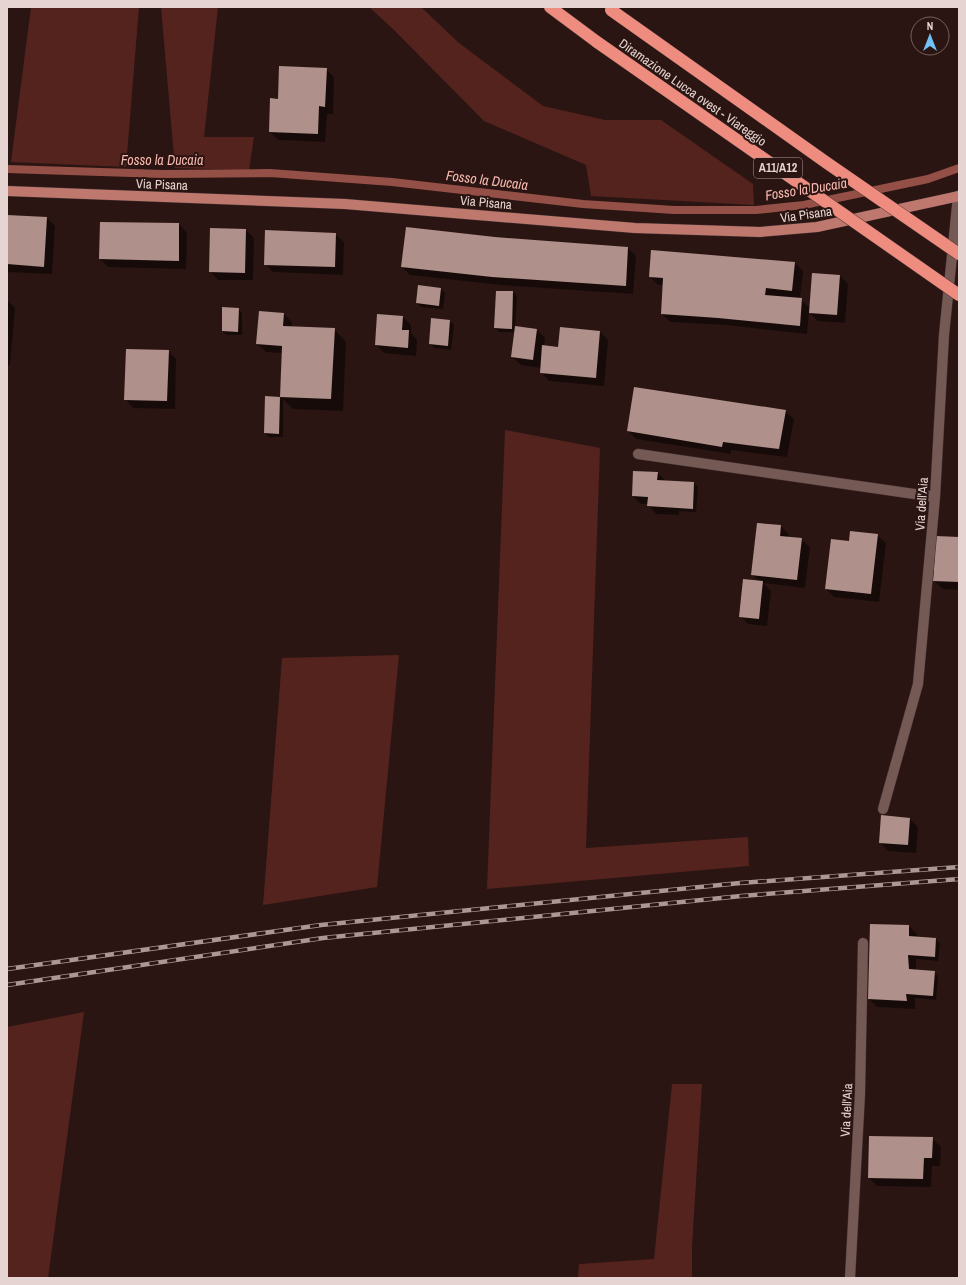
<svg xmlns="http://www.w3.org/2000/svg" width="966" height="1285" font-family="'Archivo Narrow',sans-serif">
	<rect width="100%" height="100%" fill="#2b1512"/>
	<path fill="#54231e" d="M 31,7 L 139,7 L 126,167 L 11,162 Z
		M 161,7 L 218,7 L 204,137 L 254,137 L 249,170 L 175,168 Z
		M 369,7 L 421,7 L 459,43 L 543,106 L 605,120 L 661,120 L 753,184 L 754,205 L 591,196 L 586,165 L 484,121 L 392,28 Z
		M 505,430 L 600,448 L 586,848 L 748,837 L 749,866 L 487,889 Z
		M 399,655 L 377,887 L 263,905 L 282,658 Z
		M 84,1012 L 48,1278 L 7,1278 L 7,1027 Z
		M 672,1084 L 702,1084 L 692,1247 L 692,1278 L 578,1278 L 579,1264 L 654,1259 Z"/>
	<path fill="#0007" fill-rule="evenodd" d="M 326,69 L 334,77 L 333,114 L 327,114 L 325,142 L 278,140 L 270,132 L 279,100 Z
		M 7,216 L 47,218 L 55,226 L 52,274 L 7,272 Z
		M 179,224 L 187,233 L 186,269 L 108,267 L 100,259 Z
		M 246,230 L 254,238 L 253,280 L 218,280 L 210,271 Z
		M 335,234 L 344,242 L 343,275 L 273,272 L 265,264 Z
		M 495,238 L 628,248 L 636,256 L 633,294 L 501,285 L 410,275 L 402,267 Z
		M 794,262 L 803,271 L 800,299 L 810,308 L 840,276 L 848,284 L 845,323 L 818,321 L 809,312 L 807,334 L 727,325 L 670,322 L 662,314 L 664,285 L 658,285 L 650,277 Z
		M 419,287 L 441,289 L 445,293 L 443,309 L 421,307 L 417,303 Z
		M 513,292 L 517,296 L 515,327 L 537,330 L 545,338 L 544,346 L 559,348 L 600,332 L 608,340 L 604,386 L 549,381 L 541,372 L 541,368 L 521,365 L 512,357 L 515,332 L 499,332 L 495,328 Z
		M 7,300 L 15,308 L 10,365 L 7,365 Z
		M 238,309 L 242,313 L 242,335 L 226,335 L 223,331 Z
		M 284,314 L 292,322 L 292,327 L 334,329 L 346,342 L 343,411 L 293,409 L 283,399 L 283,437 L 269,437 L 265,433 L 266,397 L 281,398 L 282,353 L 266,352 L 257,344 Z
		M 403,317 L 411,325 L 411,333 L 417,340 L 416,356 L 384,353 L 376,345 Z
		M 450,321 L 454,325 L 451,350 L 434,348 L 430,344 Z
		M 168,351 L 176,359 L 175,409 L 133,408 L 125,399 Z
		M 785,411 L 794,419 L 787,457 L 731,450 L 731,454 L 636,439 L 628,431 Z
		M 658,473 L 666,481 L 694,483 L 698,487 L 696,512 L 679,511 L 679,515 L 656,514 L 648,504 L 641,504 L 633,496 Z
		M 781,526 L 789,535 L 788,538 L 801,539 L 810,547 L 805,588 L 763,583 L 771,591 L 767,626 L 748,624 L 740,616 L 760,582 L 752,574 ZM 779,532 L 781,532 L 780,541 Z
		M 877,535 L 886,543 L 879,602 L 834,597 L 826,589 L 850,542 Z
		M 959,538 L 959,590 L 943,589 L 934,581 Z
		M 910,819 L 918,827 L 916,853 L 888,851 L 880,842 Z
		M 871,925 L 909,926 L 917,934 L 917,937 L 936,939 L 940,943 L 938,961 L 916,959 L 916,970 L 934,972 L 938,976 L 936,1000 L 915,998 L 915,1009 L 877,1007 L 869,999 Z
		M 932,1138 L 941,1147 L 940,1166 L 932,1166 L 931,1187 L 877,1186 L 869,1178 Z"/>
	<g fill="none" stroke-linecap="round" stroke-linejoin="round">
		<path stroke="#945047" stroke-width="8" d="M 7,169 L 163,174 L 270,173 L 392,182 L 583,204 L 674,210 L 756,210 L 804,205 L 928,179 L 959,168"/>
	</g>
	<path fill="#af908b" d="M 279,66 L 327,68 L 325,107 L 319,106 L 318,134 L 269,132 L 270,98 L 278,99 Z
		M 7,215 L 47,217 L 44,267 L 7,264 Z
		M 100,222 L 179,223 L 179,261 L 99,259 Z
		M 406,227 L 495,237 L 628,247 L 626,286 L 492,277 L 401,267 Z
		M 210,228 L 246,229 L 245,273 L 209,272 Z
		M 265,230 L 336,233 L 335,267 L 264,265 Z
		M 651,250 L 795,262 L 792,291 L 766,288 L 765,295 L 802,298 L 800,326 L 718,318 L 661,314 L 663,278 L 649,277 Z
		M 812,273 L 840,275 L 837,315 L 809,313 Z
		M 418,285 L 441,288 L 439,306 L 416,303 Z
		M 496,291 L 513,291 L 512,329 L 494,328 Z
		M 222,307 L 239,308 L 238,332 L 222,331 Z
		M 259,311 L 284,313 L 283,326 L 335,328 L 331,399 L 280,397 L 282,346 L 256,344 Z
		M 377,314 L 403,316 L 402,330 L 409,330 L 408,348 L 375,345 Z
		M 431,318 L 450,320 L 448,346 L 429,344 Z
		M 515,326 L 537,329 L 533,360 L 511,357 Z
		M 560,327 L 600,331 L 596,378 L 540,373 L 542,345 L 558,347 Z
		M 126,349 L 169,350 L 167,401 L 124,400 Z
		M 634,387 L 786,410 L 779,449 L 723,442 L 722,447 L 627,431 Z
		M 265,396 L 280,397 L 279,434 L 264,433 Z
		M 633,471 L 658,472 L 657,480 L 694,482 L 693,509 L 647,506 L 648,497 L 632,496 Z
		M 757,523 L 781,525 L 780,536 L 802,538 L 797,580 L 751,575 Z
		M 850,531 L 878,534 L 871,594 L 825,589 L 831,539 L 849,541 Z
		M 936,536 L 959,537 L 959,582 L 933,581 Z
		M 743,579 L 763,581 L 759,619 L 739,617 Z
		M 881,815 L 910,818 L 908,845 L 879,843 Z
		M 870,924 L 909,925 L 909,936 L 936,938 L 935,957 L 908,955 L 909,969 L 935,971 L 933,996 L 906,994 L 907,1001 L 868,999 Z
		M 869,1136 L 933,1137 L 932,1158 L 924,1158 L 923,1179 L 868,1178 Z"/>
	<g fill="none" stroke-linecap="round" stroke-linejoin="round">
		<g stroke="#413030" stroke-width="11">
			<path id="minor" d="M 638,454 L 935,497
				M 883,809 L 918,684 L 935,497 L 944,335 L 958,196
				M 850,1278 L 860,1094 L 863,943"/>
		</g>
		<g stroke="#413030" stroke-width="11">
			<path id="major" d="M 7,191 L 345,204 L 635,228 L 760,232 L 817,227 L 959,196"/>
		</g>
		<g stroke="#413030" stroke-width="13">
			<path id="highway" d="M 550,7 L 597,42"/>
		</g>
		<use href="#minor" stroke="#755955" stroke-width="10"/>
		<use href="#major" stroke="#be786e" stroke-width="10"/>
		<use href="#highway" stroke="#ee8c7f" stroke-width="12"/>
		<g stroke="#ab9895" stroke-width="4.5">
			<path id="rail" d="M 7,969 L 321,925 L 740,883 L 959,867
				M 7,985 L 323,938 L 741,896 L 959,879"/>
		</g>
		<use href="#rail" stroke="#2b1512" stroke-width="3" stroke-dasharray="9" stroke-linecap="butt"/>
		<g stroke="#413030" stroke-width="13" stroke-linecap="butt">
			<path id="highway-bridge" d="M 611,10 L 827,163 L 959,254
				M 597,42 L 959,295"/>
		</g>
		<use href="#highway-bridge" stroke="#ee8c7f" stroke-width="12"/>
	</g>
	<g text-anchor="middle" stroke-width="4" stroke-linejoin="round" paint-order="stroke">
		<rect fill="#2b1512" stroke="#ad9b98" stroke-width="1" x="754" y="158" width="48" height="20" rx="3"/>
		<g font-size="12" font-weight="bold" fill="#e5d4d1">
			<text x="778" y="172">A11/A12</text>
		</g>
		<g font-size="13" fill="#e5d4d1" stroke="#2b1512">
			<text transform="translate(693 92) rotate(35)" y="5">Diramazione Lucca ovest - Viareggio</text>
			<text transform="translate(162 184) rotate(2)" y="5">Via Pisana</text>
			<text transform="translate(486 202) rotate(5)" y="5">Via Pisana</text>
			<text transform="translate(806 214) rotate(-8)" y="5">Via Pisana</text>
			<text transform="translate(921 504) rotate(-86)" y="5">Via dell'Aia</text>
			<text transform="translate(846 1110) rotate(-87)" y="5">Via dell'Aia</text>
		</g>
		<g font-size="14" font-style="italic" fill="#f8b9b0" stroke="#2b1512">
			<text x="162" y="165">Fosso la Ducaia</text>
			<text transform="translate(487 180) rotate(7)" y="5">Fosso la Ducaia</text>
			<text transform="translate(806 189) rotate(-9)" y="5">Fosso la Ducaia</text>
		</g>
	</g>
	<rect width="966" height="1285" fill="none" stroke="#e5d4d1" stroke-width="16"/>
	<g transform="translate(930 36)"><circle r="19" fill="#2b1512" stroke="#75615e"/>
	<path d="M0-3L7 15L0 10L-7 15Z" fill="#71c1f5"/>
	<text y="-6" font-size="11" font-weight="bold" text-anchor="middle" fill="#e5d4d1">N</text>
	</g>
</svg>
